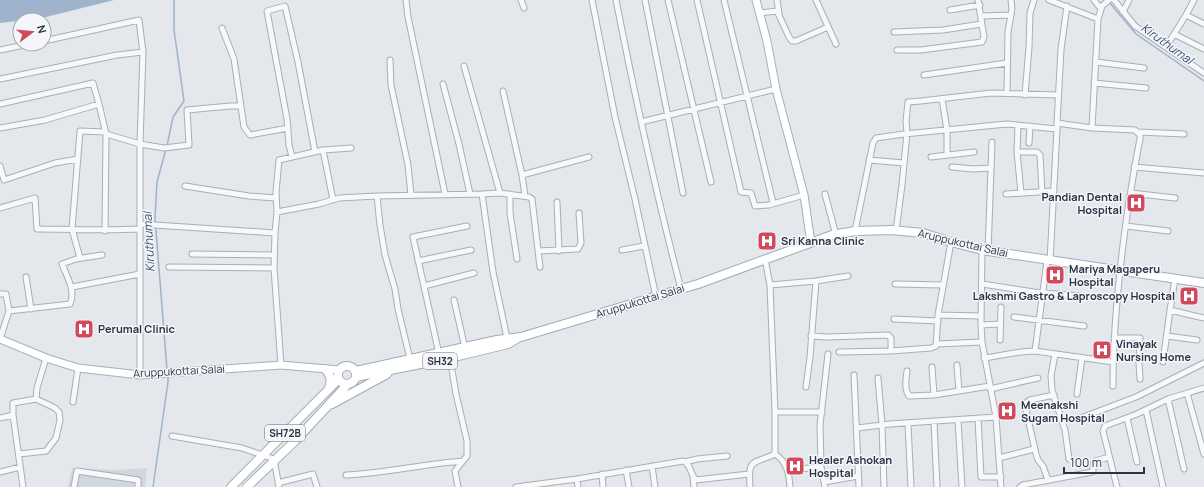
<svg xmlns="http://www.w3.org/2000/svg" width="1204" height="487" font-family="Manrope,sans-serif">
	<rect width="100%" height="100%" fill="#e4e7ec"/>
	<path fill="#d2d6de" d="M 72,468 L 117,470 L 147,468 L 145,487 L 68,487 Z"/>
	<path fill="#9fb4cc" d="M 0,0 L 114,0 L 42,18 L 0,23 Z"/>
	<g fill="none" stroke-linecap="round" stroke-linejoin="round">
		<path stroke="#9fb4cc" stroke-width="1.5" d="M 1109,2 L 1136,34 L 1204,81
			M 167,146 L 173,117 L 184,101 L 174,30 L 174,0
			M 166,149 L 157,182 L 155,218 L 167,370
			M 153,487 L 168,382 L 168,376"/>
		<g stroke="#a9aeb7" stroke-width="7">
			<path id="street" d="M 406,0 L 408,17 L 445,194
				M 521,0 L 524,8
				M 592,0 L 615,117 L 635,199 L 656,297
				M 616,0 C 635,97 656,193 681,289
				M 645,0 L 683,193
				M 668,0 L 711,182
				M 697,0 L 741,192 L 751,193 L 755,206 L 769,205 L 804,195
				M 724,0 L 773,203
				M 777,0 L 779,13
				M 816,0 L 836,44
				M 1049,0 L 1098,19
				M 1094,0 L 1101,9
				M 1114,0 L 1135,26 L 1204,73
				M 950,10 L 980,5
				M 1123,12 L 1129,0
				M 759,13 L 777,11 L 789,37 L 792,41 L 796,41 L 828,27
				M 1186,15 L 1194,0
				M 982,16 L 1010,15
				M 222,28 L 234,59 L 244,127 L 250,135 L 288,128
				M 894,32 L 943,30 L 981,24
				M 1174,34 L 1204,49
				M 44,41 L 139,20 L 143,52
				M 1166,47 L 1186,15 L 1204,24
				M 0,50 L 29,44
				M 897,50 L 921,50 L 982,42 L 984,37 L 978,0
				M 390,60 L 391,85 L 408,165 L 411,195
				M 1096,62 L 1144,68
				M 464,66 L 500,193
				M 924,75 L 1007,63
				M 0,79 L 117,55 L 143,52 L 140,144 L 164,148 L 189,145 L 187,110 L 230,106 L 241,106
				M 1094,83 L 1146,88
				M 443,84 L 459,144 L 470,194
				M 503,91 L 522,175 L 525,196
				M 1007,93 L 1008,32 L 1012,9 L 1011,0
				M 1025,95 L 1029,47 L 1030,13 L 1034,0
				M 942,99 L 947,130 L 947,155
				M 0,104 L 93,83 L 99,104
				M 641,122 L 776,89
				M 1057,123 L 1061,49 L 1067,6
				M 0,128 L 45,120 L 99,104 L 106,134 L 140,144 L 140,375
				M 1092,128 L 1098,19 L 1102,6 L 1109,0
				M 1138,132 L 1184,134
				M 1029,143 L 1030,126
				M 323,150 L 333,200
				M 1017,152 L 1018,125
				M 292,157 L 289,145 L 287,119 L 267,11 L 285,6 L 298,62 L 315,152
				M 931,157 L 974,152
				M 869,160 L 904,163
				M 0,166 L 4,180 L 55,163 L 78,159
				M 952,167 L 973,169 L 991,168
				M 1134,167 L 1204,173
				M 522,175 L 589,157
				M 185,186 L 249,196 L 276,198
				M 1021,193 L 1017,152 L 1037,152 L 1040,155 L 1042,192
				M 1131,193 L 1175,198
				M 482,194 L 500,193 L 529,197 L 532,199 L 540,267
				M 510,194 L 510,213 L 517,259
				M 825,194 L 836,235
				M 1006,194 L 1054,191
				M 557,202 L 559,251
				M 0,208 L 35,198 L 37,229 C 72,229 106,231 140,229
				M 277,212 L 319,204 L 339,198 L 377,196
				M 140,224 L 275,233 L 274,268 L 281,365
				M 1126,226 L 1168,231
				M 105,231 L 106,134
				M 855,231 L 873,143 L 876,138 L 904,134 L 1007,124 L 1057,129 L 1057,123 L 1092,128 L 1135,130 L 1140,135 L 1140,139 C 1135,164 1131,189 1127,215 C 1119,272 1113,328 1113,386
				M 896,231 L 902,185 L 907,133 L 906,121 L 908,102 L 921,101 L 991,93 L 1058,95
				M 275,233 L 277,212 L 276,192 L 279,160 L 323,150 L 351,148
				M 622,250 L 644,246
				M 982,250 L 981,325 L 982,342 L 996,417 L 1001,487
				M 538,251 L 578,249 L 581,243 L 579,213
				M 988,251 L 992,142
				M 192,254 L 274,255
				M 80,258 L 72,229 L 80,131 L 105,132
				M 765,259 L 770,285 L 775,412 L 775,454 C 787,462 789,473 790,487
				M 418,261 L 471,250
				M 1047,261 L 1035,351 L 1113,362
				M 1050,261 L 1057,129
				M 169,267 L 274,268
				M 26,277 L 31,309
				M 1175,279 L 1170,310 L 1204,318
				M 895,284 L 943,285
				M 982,284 L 1034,292 L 1079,296
				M 770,285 L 816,281 L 848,276
				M 424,286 L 474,273
				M 72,287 L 140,274
				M 0,294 L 6,294 L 9,311 L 0,339
				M 454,300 L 465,348
				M 9,311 L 70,304 C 76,291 67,277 62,264 L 76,259 L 102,255
				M 938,315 L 981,316
				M 1014,317 L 1084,326
				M 894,319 L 938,321
				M 981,325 L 1000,324
				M 811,336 L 827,337 L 888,335 L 891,338 L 891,351
				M 1167,336 L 1197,340
				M 1114,338 L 1140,338 L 1139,363 L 1140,379
				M 1000,340 L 1001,307
				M 937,344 L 982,342
				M 839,352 L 891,351 L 931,348 L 936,346 L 938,315 L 951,242
				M 439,354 L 413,237 L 467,226
				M 1055,354 L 1051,376 L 1052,390 L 1065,430 L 1069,459
				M 450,358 L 456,394 L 467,441 L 467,456 L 455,471 L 458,487
				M 984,358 C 1001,356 1018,351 1035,351
				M 410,359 L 398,309 L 395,289 L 385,255 L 380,225 L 377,196 L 482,194 L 493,272 L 507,338
				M 1163,362 L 1170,310
				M 957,365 L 959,391
				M 932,367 L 934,395
				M 907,371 C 906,379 904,389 909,396 L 934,395 L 990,386
				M 854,375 L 859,487
				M 878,378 L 882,425 L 884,487
				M 806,387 L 810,357 L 816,281
				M 990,389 L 1038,378
				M 1187,393 L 1204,454
				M 1077,394 L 1082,358
				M 36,399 L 37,388 L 46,358
				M 1168,399 L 1184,469
				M 73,402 L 78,368
				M 1146,410 L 1163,487
				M 775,412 L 822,412
				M 13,415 L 23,487
				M 0,418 L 13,415 L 13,403 L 36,399 L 55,408 L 59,412 L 60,420 L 56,438 L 46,451 L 19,454
				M 978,418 L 981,477 L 1001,477
				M 1127,418 L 1137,462
				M 1078,419 L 1136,397 L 1204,363
				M 958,420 L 962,487
				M 934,422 L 937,487
				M 908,424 L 911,487
				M 857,428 L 890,424 L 996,417
				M 172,436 L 242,448 L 274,459 L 279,487
				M 999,458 L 1034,449
				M 685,462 L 697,459 L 727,456
				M 652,466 L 655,487
				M 626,470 L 629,487
				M 788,470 L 821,467
				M 0,472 L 20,467
				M 602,474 L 603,487
				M 346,475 C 385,473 424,464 463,461
				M 693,477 L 694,487
				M 577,479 L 578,487
				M 1048,480 L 1043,466 L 1038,460 L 1036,454 L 1025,406 L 1027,402 L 1030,400 L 1054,395
				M 824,482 L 858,476
				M 278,483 L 313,474 L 317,487
				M 74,487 L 77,471 L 138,480 L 138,487
				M 516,487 L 577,479 L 683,461 C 691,464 690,474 696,480 L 749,474
				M 750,487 C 748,457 752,465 775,454
				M 825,487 L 821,467 L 820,425 L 828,354
				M 1020,487 L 1023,485 L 1092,472 L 1093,471 L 1093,464 L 1095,461 L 1109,457
				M 1117,487 L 1103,431 L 1105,426 L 1137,414 L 1168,399 L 1204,388"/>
		</g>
		<g stroke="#a9aeb7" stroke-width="9">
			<path id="secondary" d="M 756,0 L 767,41 L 776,89 L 804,195 L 811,243
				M 0,339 L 46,358 L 78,368 L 140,375 L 281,365 L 339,370"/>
		</g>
		<g stroke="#a3abb8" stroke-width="10">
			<path id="primary" d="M338 375a9 9 0 1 1 18 0a9 9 0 1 1-18 0Z
				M 325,369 C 331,376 332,379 329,388
				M 356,371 L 497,340 L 521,337 L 698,284 L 832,235 L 855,231 L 891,230 L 923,233 L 951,242 L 982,250 L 1204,283
				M 356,377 L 450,358 L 508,344 L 518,338
				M 332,404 L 387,374
				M 231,487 L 339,379
				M 247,487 L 295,441 L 348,384"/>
		</g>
		<use href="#street" stroke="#f7f8fa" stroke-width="5"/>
		<use href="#secondary" stroke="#fff" stroke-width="7"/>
		<use href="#primary" stroke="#fff" stroke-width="8"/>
	</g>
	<defs>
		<g id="hospital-square" transform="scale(1)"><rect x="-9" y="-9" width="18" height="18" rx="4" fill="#d1495b" stroke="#f4f6f9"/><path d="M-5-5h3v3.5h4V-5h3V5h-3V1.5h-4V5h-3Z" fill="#fff"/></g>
	</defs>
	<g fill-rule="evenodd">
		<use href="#hospital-square" x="1136" y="203"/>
		<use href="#hospital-square" x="767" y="241"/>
		<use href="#hospital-square" x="1055" y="275"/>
		<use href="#hospital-square" x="1189" y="296"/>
		<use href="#hospital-square" x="84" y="329"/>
		<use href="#hospital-square" x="1102" y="350"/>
		<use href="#hospital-square" x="1007" y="411"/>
		<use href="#hospital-square" x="795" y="466"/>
	</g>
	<g text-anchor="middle" stroke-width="3" stroke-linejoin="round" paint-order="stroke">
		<g fill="#f4f6f9" stroke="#676e7b" stroke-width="1">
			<rect x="423" y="353" width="34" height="16" rx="3"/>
			<rect x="265" y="425" width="40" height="16" rx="3"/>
		</g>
		<g font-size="10" font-weight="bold" fill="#2b3445">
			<text x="440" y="365">SH32</text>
			<text x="285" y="437">SH72B</text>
		</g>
		<g font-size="11" font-weight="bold" fill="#2b3445" stroke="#f4f6f9" text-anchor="start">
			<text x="1122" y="201" text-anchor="end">Pandian Dental<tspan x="1122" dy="13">Hospital</tspan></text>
			<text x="781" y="245">Sri Kanna Clinic</text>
			<text x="1069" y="273">Mariya Magaperu<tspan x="1069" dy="13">Hospital</tspan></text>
			<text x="1175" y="300" text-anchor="end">Lakshmi Gastro &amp; Laproscopy Hospital</text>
			<text x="98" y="333">Perumal Clinic</text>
			<text x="1116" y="348">Vinayak<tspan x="1116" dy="13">Nursing Home</tspan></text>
			<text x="1021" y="409">Meenakshi<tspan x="1021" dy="13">Sugam Hospital</tspan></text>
			<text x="809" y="464">Healer Ashokan<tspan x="809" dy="13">Hospital</tspan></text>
		</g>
		<g font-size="11" fill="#2b3445" stroke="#f4f6f9">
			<text transform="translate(963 243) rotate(13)" y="4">Aruppukottai Salai</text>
			<text transform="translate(640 301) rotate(-17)" y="4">Aruppukottai Salai</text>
			<text transform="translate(179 371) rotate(-3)" y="4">Aruppukottai Salai</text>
		</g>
		<g font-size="12" font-style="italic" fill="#34527a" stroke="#f4f6f9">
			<text transform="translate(1167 44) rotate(36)" y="4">Kiruthumal</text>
			<text transform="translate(149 242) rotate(-93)" y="4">Kiruthumal</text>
		</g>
	</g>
	<g transform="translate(32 32) rotate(74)"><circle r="19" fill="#f4f6f9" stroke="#a4a8b1"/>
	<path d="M0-3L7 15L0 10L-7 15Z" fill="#d1495b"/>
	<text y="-6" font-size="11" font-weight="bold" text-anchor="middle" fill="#2b3445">N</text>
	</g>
	<path d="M1064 467v6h80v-6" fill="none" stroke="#2b3445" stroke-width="2"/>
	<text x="1070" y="467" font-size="12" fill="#2b3445" stroke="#f4f6f9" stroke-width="3" paint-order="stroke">100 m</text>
</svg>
